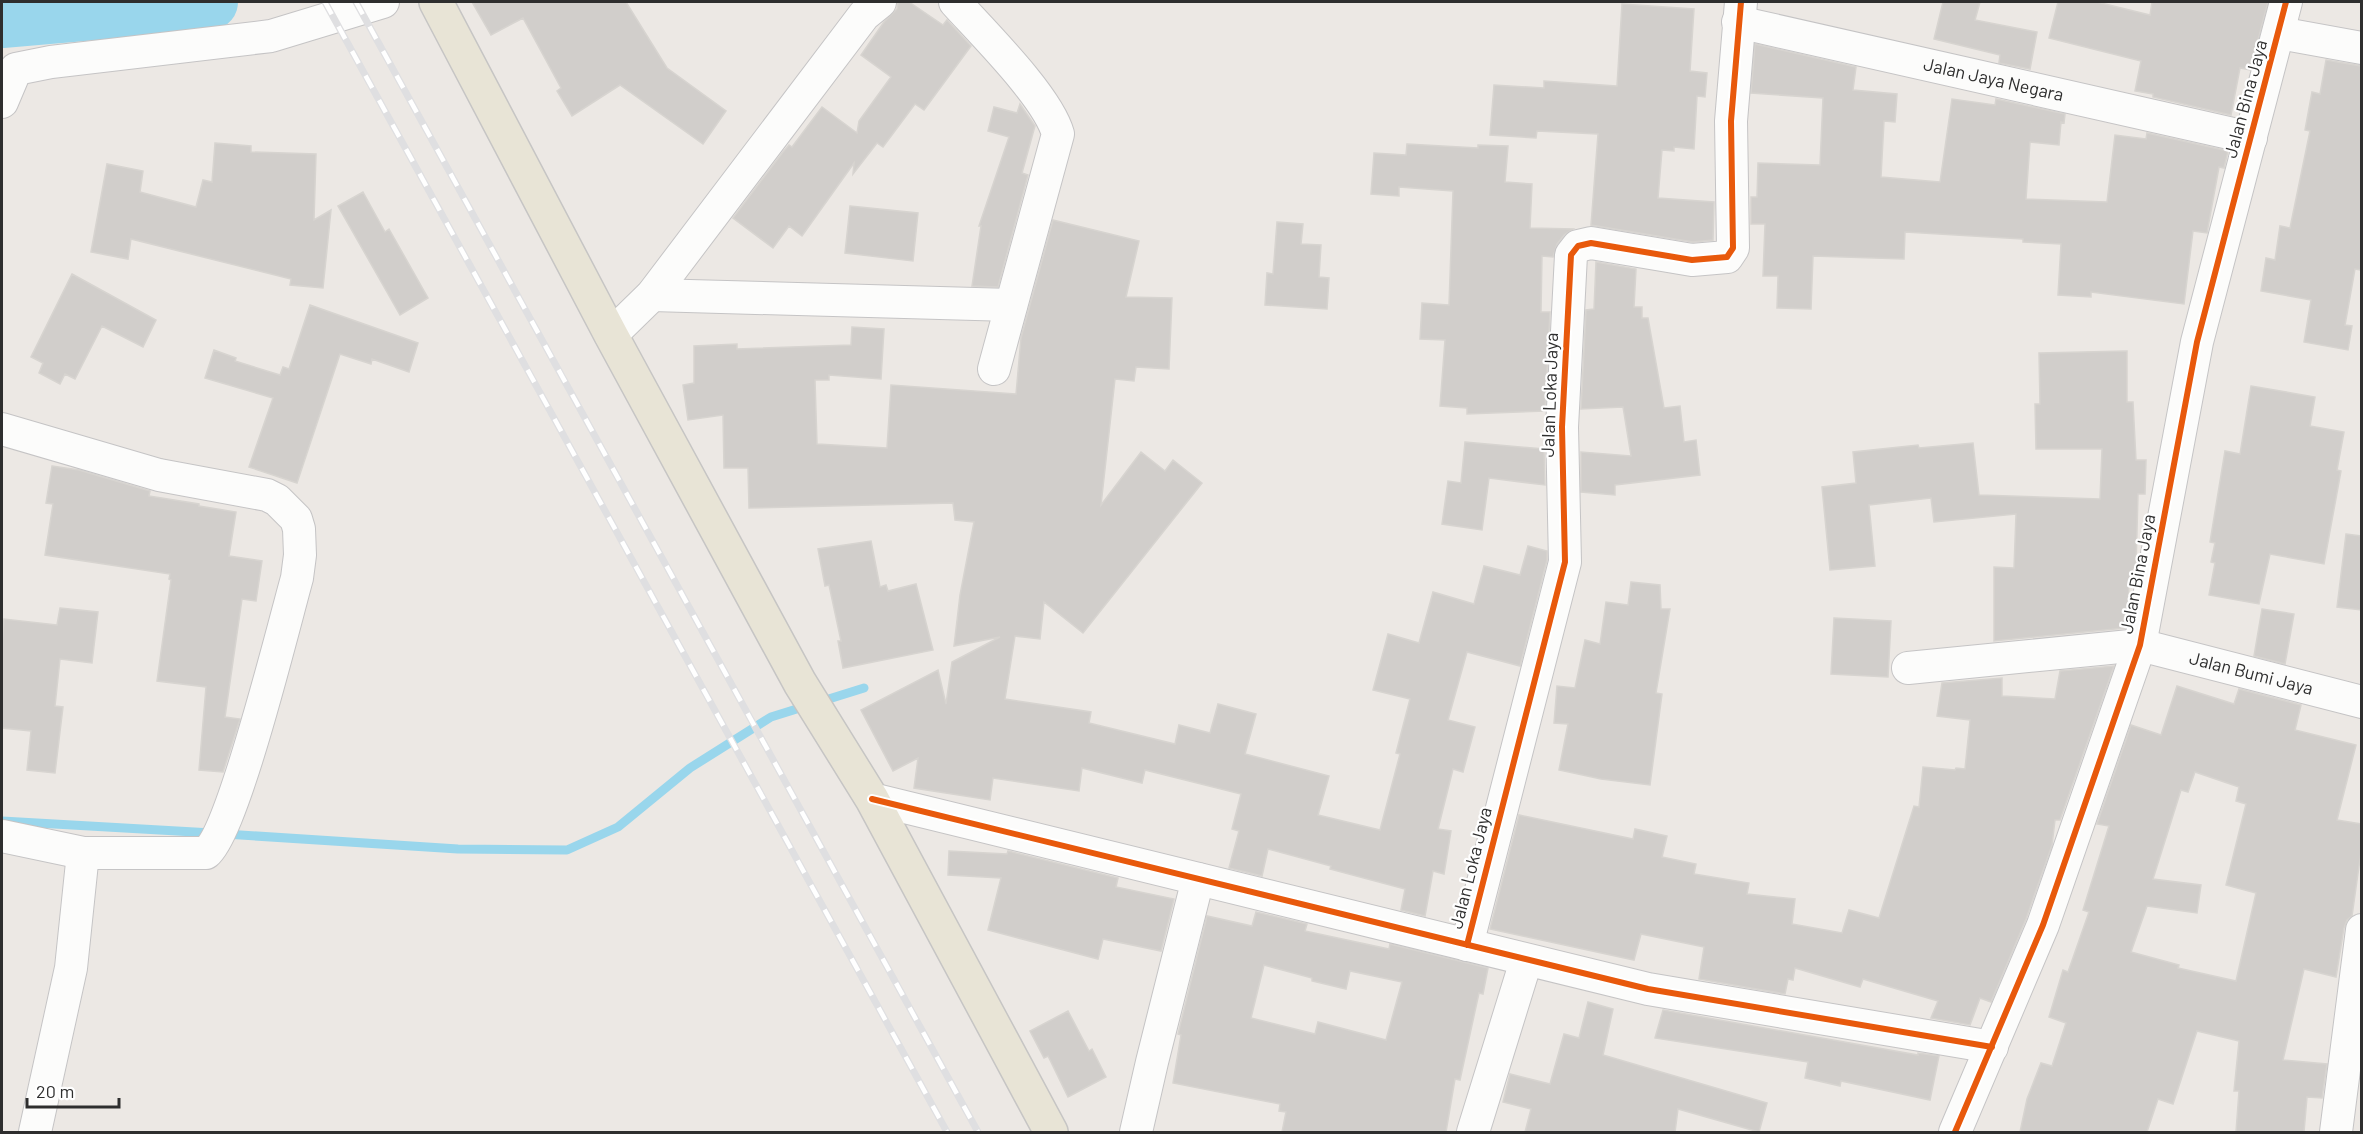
<svg xmlns="http://www.w3.org/2000/svg" width="2363" height="1134" font-family="Barlow,sans-serif">
	<rect width="100%" height="100%" fill="#ece8e4"/>
	<g fill="none" stroke-linecap="round" stroke-linejoin="round">
		<path stroke="#99d6ec" stroke-width="9" d="M 2,821 L 212,833
			M 225,834 L 458,849 L 567,850 L 618,827 L 690,768 L 771,717 L 864,688"/>
		<path stroke="#99d6ec" stroke-width="56" d="M 2,20 L 210,2"/>
	</g>
	<path fill="#d1cecb" stroke="#d7d4d0" stroke-width="1.5" fill-rule="evenodd" d="M 472,2 L 626,2 L 667,68 L 726,111 L 703,144 L 620,85 L 572,116 L 557,91 L 561,88 L 523,18 L 491,35 Z
		M 898,2 L 909,2 L 943,25 L 947,20 L 971,46 L 924,110 L 915,104 L 883,147 L 877,143 L 853,174 L 854,163 L 802,236 L 789,226 L 773,248 L 733,218 L 783,152 L 789,145 L 792,147 L 822,107 L 857,133 L 859,121 L 891,77 L 861,55 L 884,22 L 897,9 Z
		M 1943,2 L 1980,2 L 1975,20 L 2037,32 L 2030,69 L 1999,63 L 2000,55 L 1934,39 Z
		M 2058,2 L 2097,2 L 2150,15 L 2152,2 L 2268,2 L 2250,70 L 2240,68 L 2231,115 L 2153,97 L 2153,94 L 2135,91 L 2141,61 L 2049,38 Z
		M 1622,4 L 1694,9 L 1690,71 L 1707,73 L 1705,97 L 1697,96 L 1694,149 L 1674,147 L 1674,151 L 1662,150 L 1658,198 L 1714,202 L 1713,240 L 1693,242 L 1591,225 L 1598,134 L 1537,131 L 1536,138 L 1490,135 L 1494,85 L 1544,88 L 1544,81 L 1617,86 Z
		M 1755,44 L 1856,67 L 1853,90 L 1897,94 L 1895,122 L 1884,121 L 1881,177 L 1940,182 L 1952,99 L 1995,105 L 1996,99 L 2065,114 L 2064,123 L 2061,122 L 2059,145 L 2030,142 L 2026,199 L 2107,202 L 2115,135 L 2146,139 L 2147,133 L 2228,151 L 2224,168 L 2219,167 L 2207,233 L 2193,231 L 2184,304 L 2091,292 L 2091,297 L 2058,295 L 2061,244 L 2023,242 L 2023,239 L 1905,232 L 1904,259 L 1813,256 L 1811,309 L 1777,308 L 1778,276 L 1763,276 L 1765,224 L 1751,224 L 1751,197 L 1757,197 L 1758,163 L 1820,165 L 1823,98 L 1751,93 Z
		M 2326,60 L 2361,66 L 2361,270 L 2355,269 L 2345,325 L 2352,326 L 2348,350 L 2304,342 L 2311,300 L 2261,291 L 2266,258 L 2275,260 L 2280,226 L 2290,228 L 2310,131 L 2305,130 L 2312,92 L 2320,94 Z
		M 1020,104 L 1035,126 L 1022,173 L 1028,175 L 998,287 L 972,286 L 981,226 L 979,226 L 1009,137 L 988,131 L 994,107 L 1017,113 Z
		M 215,143 L 251,146 L 251,152 L 316,154 L 314,220 L 331,210 L 323,288 L 290,285 L 291,279 L 131,239 L 128,259 L 91,252 L 107,164 L 143,171 L 140,192 L 196,207 L 203,180 L 212,182 Z
		M 1407,144 L 1478,148 L 1478,145 L 1508,146 L 1505,182 L 1532,184 L 1530,228 L 1573,229 L 1564,235 L 1557,244 L 1553,257 L 1542,256 L 1541,312 L 1550,312 L 1545,411 L 1467,414 L 1467,408 L 1440,406 L 1445,340 L 1420,339 L 1422,303 L 1449,305 L 1453,191 L 1399,187 L 1399,196 L 1371,194 L 1374,153 L 1406,155 Z
		M 363,192 L 385,232 L 389,229 L 428,298 L 400,315 L 338,206 Z
		M 850,206 L 918,213 L 913,261 L 845,253 Z
		M 1053,220 L 1139,241 L 1126,297 L 1172,298 L 1169,369 L 1136,367 L 1134,381 L 1115,379 L 1101,505 L 1141,452 L 1165,471 L 1173,460 L 1202,483 L 1083,633 L 1044,602 L 1040,639 L 1015,636 L 1005,699 L 1091,712 L 1089,723 L 1175,744 L 1179,725 L 1210,733 L 1218,704 L 1256,714 L 1245,754 L 1329,776 L 1318,815 L 1380,830 L 1400,754 L 1396,753 L 1410,699 L 1373,690 L 1388,634 L 1419,643 L 1433,592 L 1474,604 L 1484,566 L 1520,575 L 1528,546 L 1547,551 L 1547,560 L 1520,666 L 1467,652 L 1448,720 L 1475,727 L 1463,772 L 1453,769 L 1438,829 L 1451,831 L 1444,874 L 1433,871 L 1425,916 L 1401,910 L 1405,889 L 1330,869 L 1331,866 L 1268,849 L 1262,876 L 1229,868 L 1239,831 L 1232,829 L 1241,794 L 1145,770 L 1142,783 L 1082,768 L 1079,791 L 993,778 L 990,800 L 914,788 L 918,758 L 893,771 L 861,710 L 938,670 L 946,704 L 952,662 L 1000,637 L 954,646 L 960,595 L 974,522 L 955,520 L 953,503 L 749,508 L 748,468 L 724,468 L 723,415 L 688,420 L 683,385 L 694,383 L 694,346 L 737,344 L 737,349 L 851,345 L 852,327 L 884,329 L 881,379 L 829,375 L 829,380 L 815,380 L 817,444 L 887,448 L 891,385 L 1016,394 L 1021,338 Z
		M 1277,222 L 1303,224 L 1301,244 L 1321,245 L 1319,277 L 1329,278 L 1327,309 L 1265,305 L 1267,273 L 1273,274 Z
		M 1596,262 L 1636,269 L 1634,307 L 1642,307 L 1642,318 L 1648,318 L 1664,408 L 1680,406 L 1684,442 L 1696,440 L 1700,475 L 1615,485 L 1615,495 L 1581,492 L 1581,452 L 1631,456 L 1623,407 L 1581,409 L 1586,310 L 1594,309 Z
		M 72,274 L 156,320 L 143,347 L 102,326 L 75,379 L 65,374 L 60,384 L 39,373 L 43,363 L 31,357 Z
		M 310,305 L 418,343 L 409,372 L 372,359 L 371,364 L 340,354 L 297,483 L 249,467 L 273,398 L 205,378 L 214,350 L 236,358 L 235,361 L 280,375 L 283,367 L 289,369 Z
		M 2127,351 L 2127,402 L 2133,402 L 2136,460 L 2146,460 L 2145,494 L 2138,494 L 2136,567 L 2134,582 L 2129,582 L 2128,611 L 2125,628 L 1994,641 L 1994,567 L 2014,568 L 2016,514 L 1934,522 L 1931,498 L 1869,505 L 1875,566 L 1830,570 L 1822,487 L 1856,483 L 1853,452 L 1918,445 L 1919,448 L 1973,443 L 1979,495 L 2100,499 L 2102,449 L 2036,449 L 2035,404 L 2040,404 L 2039,353 Z
		M 2251,386 L 2315,397 L 2310,426 L 2344,432 L 2337,470 L 2341,471 L 2324,564 L 2270,554 L 2259,604 L 2209,595 L 2215,563 L 2211,562 L 2215,543 L 2210,542 L 2225,451 L 2240,454 Z
		M 1465,442 L 1544,449 L 1545,485 L 1489,478 L 1482,530 L 1442,524 L 1448,481 L 1461,483 Z
		M 52,466 L 79,470 L 150,491 L 149,496 L 199,504 L 199,506 L 236,512 L 229,556 L 262,561 L 256,601 L 242,599 L 225,717 L 240,719 L 223,772 L 199,770 L 206,687 L 157,681 L 171,580 L 169,579 L 170,574 L 45,555 L 53,504 L 46,503 Z
		M 2346,534 L 2361,536 L 2361,610 L 2337,607 Z
		M 871,541 L 880,587 L 886,585 L 888,591 L 916,584 L 933,650 L 843,668 L 838,641 L 841,641 L 829,585 L 825,586 L 818,549 Z
		M 1631,582 L 1660,585 L 1661,609 L 1670,609 L 1656,693 L 1662,694 L 1650,785 L 1601,779 L 1559,770 L 1568,724 L 1554,723 L 1557,686 L 1575,688 L 1585,640 L 1600,644 L 1606,602 L 1628,605 Z
		M 60,608 L 98,612 L 92,663 L 60,659 L 55,706 L 63,707 L 55,773 L 27,770 L 31,731 L 2,728 L 2,643 L 4,619 L 57,625 Z
		M 2262,609 L 2294,614 L 2285,664 L 2254,656 Z
		M 1834,618 L 1891,621 L 1888,677 L 1831,674 Z
		M 2114,666 L 2060,820 L 2055,820 L 2052,845 L 2026,919 L 1991,1002 L 1980,998 L 1970,1025 L 1931,1018 L 1938,1001 L 1863,979 L 1860,987 L 1795,968 L 1793,980 L 1788,979 L 1785,994 L 1699,979 L 1704,947 L 1641,934 L 1634,960 L 1490,929 L 1519,815 L 1633,839 L 1635,829 L 1667,836 L 1662,857 L 1696,864 L 1694,874 L 1749,883 L 1747,894 L 1795,899 L 1792,924 L 1842,933 L 1849,910 L 1879,918 L 1914,806 L 1919,807 L 1923,767 L 1955,770 L 1956,768 L 1965,769 L 1970,720 L 1937,716 L 1942,683 L 2002,678 L 2002,696 L 2055,699 L 2060,671 Z
		M 2177,686 L 2234,704 L 2239,689 L 2301,705 L 2295,730 L 2356,745 L 2337,820 L 2361,824 L 2361,852 L 2352,916 L 2347,920 L 2344,928 L 2336,977 L 2304,969 L 2283,1060 L 2327,1064 L 2322,1098 L 2307,1097 L 2304,1132 L 2236,1132 L 2239,1091 L 2234,1091 L 2239,1041 L 2197,1031 L 2173,1104 L 2158,1099 L 2147,1132 L 2020,1132 L 2027,1099 L 2041,1063 L 2052,1066 L 2066,1023 L 2049,1017 L 2063,970 L 2068,972 L 2089,912 L 2083,910 L 2109,826 L 2097,824 L 2131,725 L 2161,735 ZM 2195,772 L 2239,787 L 2236,801 L 2246,804 L 2226,885 L 2256,893 L 2236,981 L 2178,968 L 2179,965 L 2131,952 L 2147,906 L 2197,913 L 2201,885 L 2153,879 L 2181,790 L 2188,792 Z
		M 949,851 L 1007,854 L 1008,851 L 1118,878 L 1116,887 L 1174,899 L 1161,951 L 1103,939 L 1098,959 L 988,930 L 1001,878 L 948,875 Z
		M 1256,912 L 1307,924 L 1305,931 L 1389,949 L 1390,944 L 1488,968 L 1483,994 L 1479,993 L 1460,1080 L 1455,1079 L 1446,1132 L 1282,1132 L 1286,1112 L 1279,1111 L 1280,1104 L 1173,1083 L 1181,1035 L 1178,1034 L 1207,916 L 1252,926 ZM 1264,965 L 1312,978 L 1312,981 L 1346,989 L 1350,971 L 1402,982 L 1386,1040 L 1318,1022 L 1315,1034 L 1251,1018 Z
		M 1588,1002 L 1613,1009 L 1603,1055 L 1767,1103 L 1759,1132 L 1678,1109 L 1675,1132 L 1525,1132 L 1531,1109 L 1503,1102 L 1510,1074 L 1550,1084 L 1564,1034 L 1579,1038 Z
		M 1663,1010 L 1918,1055 L 1918,1053 L 1939,1056 L 1930,1100 L 1841,1081 L 1840,1086 L 1805,1078 L 1808,1062 L 1655,1038 Z
		M 1068,1011 L 1089,1051 L 1092,1049 L 1106,1077 L 1068,1097 L 1048,1056 L 1044,1058 L 1030,1031 Z"/>
	<g fill="none" stroke-linecap="round" stroke-linejoin="round">
		<g stroke="#c5c4c5" stroke-width="34">
			<g id="minor">
				<path d="M 955,2 C 982,32 1048,97 1058,134 L 994,369"/>
				<path id="s1" d="M 1738,22 L 2251,138"/>
				<path d="M 2279,33 L 2362,48"/>
				<path d="M 2,102 L 16,69 L 51,62 L 271,36 L 383,2"/>
				<path d="M 652,295 L 1011,305"/>
				<path d="M 611,335 L 652,295 L 864,15 L 880,2"/>
				<path d="M 2,429 L 159,475 L 267,495 L 277,500 L 296,519 L 299,529 L 300,555 L 297,578 C 284,624 234,830 206,853 L 83,853 L 2,836"/>
				<path id="s2" d="M 1908,668 L 2140,645 L 2362,702"/>
				<path d="M 872,799 L 1648,989 L 1992,1047"/>
				<path d="M 1467,945 L 1565,562 L 1562,427 L 1571,255 L 1578,246 L 1591,243 L 1692,260 L 1727,257 L 1733,248 L 1731,121 L 1741,2"/>
				<path d="M 35,1132 L 71,968 L 83,853"/>
				<path d="M 1136,1132 L 1152,1062 L 1198,879"/>
				<path d="M 1473,1132 L 1526,961"/>
				<path d="M 1955,1132 L 2043,925 L 2140,645 L 2197,342 L 2286,2"/>
				<path d="M 2336,1132 L 2362,930"/>
			</g>
		</g>
		<g stroke="#c6c5c4" stroke-width="36">
			<path id="major" d="M 436,2 L 611,335 L 800,683 L 872,799 L 1051,1132"/>
		</g>
		<use href="#minor" stroke="#fcfcfb" stroke-width="32"/>
		<use href="#major" stroke="#e8e4d6" stroke-width="33"/>
		<g stroke="#dfdfe1" stroke-width="7">
			<path id="rail" d="M 325,2 L 947,1132
				M 356,2 L 978,1132"/>
		</g>
		<use href="#rail" stroke="#fff" stroke-width="4.5" stroke-dasharray="14" stroke-linecap="butt"/>
		<g stroke="#fff" stroke-width="10">
			<path id="cycleway" d="M 872,799 L 1648,989 L 1992,1047
				M 1467,945 L 1565,562 L 1562,427 L 1571,255 L 1578,246 L 1591,243 L 1692,260 L 1727,257 L 1733,248 L 1731,121 L 1741,2
				M 1955,1132 L 2043,925 L 2140,645 L 2197,342 L 2286,2"/>
		</g>
		<use href="#cycleway" stroke="#e8590c" stroke-width="6"/>
	</g>
	<g text-anchor="middle" stroke-width="4.5" stroke-linejoin="round" paint-order="stroke">
		<g font-size="18" fill="#2e2e2e" stroke="#fff">
			<text dy="6" stroke="none"><textPath href="#s1" startOffset="262">Jalan Jaya Negara</textPath></text>
			<text transform="translate(2246 99) rotate(-75)" y="6">Jalan Bina Jaya</text>
			<text transform="translate(1550 395) rotate(-88)" y="6">Jalan Loka Jaya</text>
			<text transform="translate(2138 574) rotate(-79)" y="6">Jalan Bina Jaya</text>
			<text dy="6" stroke="none"><textPath href="#s2" startOffset="348">Jalan Bumi Jaya</textPath></text>
			<text transform="translate(1471 868) rotate(-76)" y="6">Jalan Loka Jaya</text>
		</g>
	</g>
	<rect width="2363" height="1134" fill="none" stroke="#2e2e2e" stroke-width="6"/>
	<path d="M27 1098v9h92v-9" fill="none" stroke="#2e2e2e" stroke-width="3"/>
	<text x="36" y="1098" font-size="18" fill="#2e2e2e" stroke="#ffffff" stroke-width="4.5" paint-order="stroke">20 m</text>
</svg>
